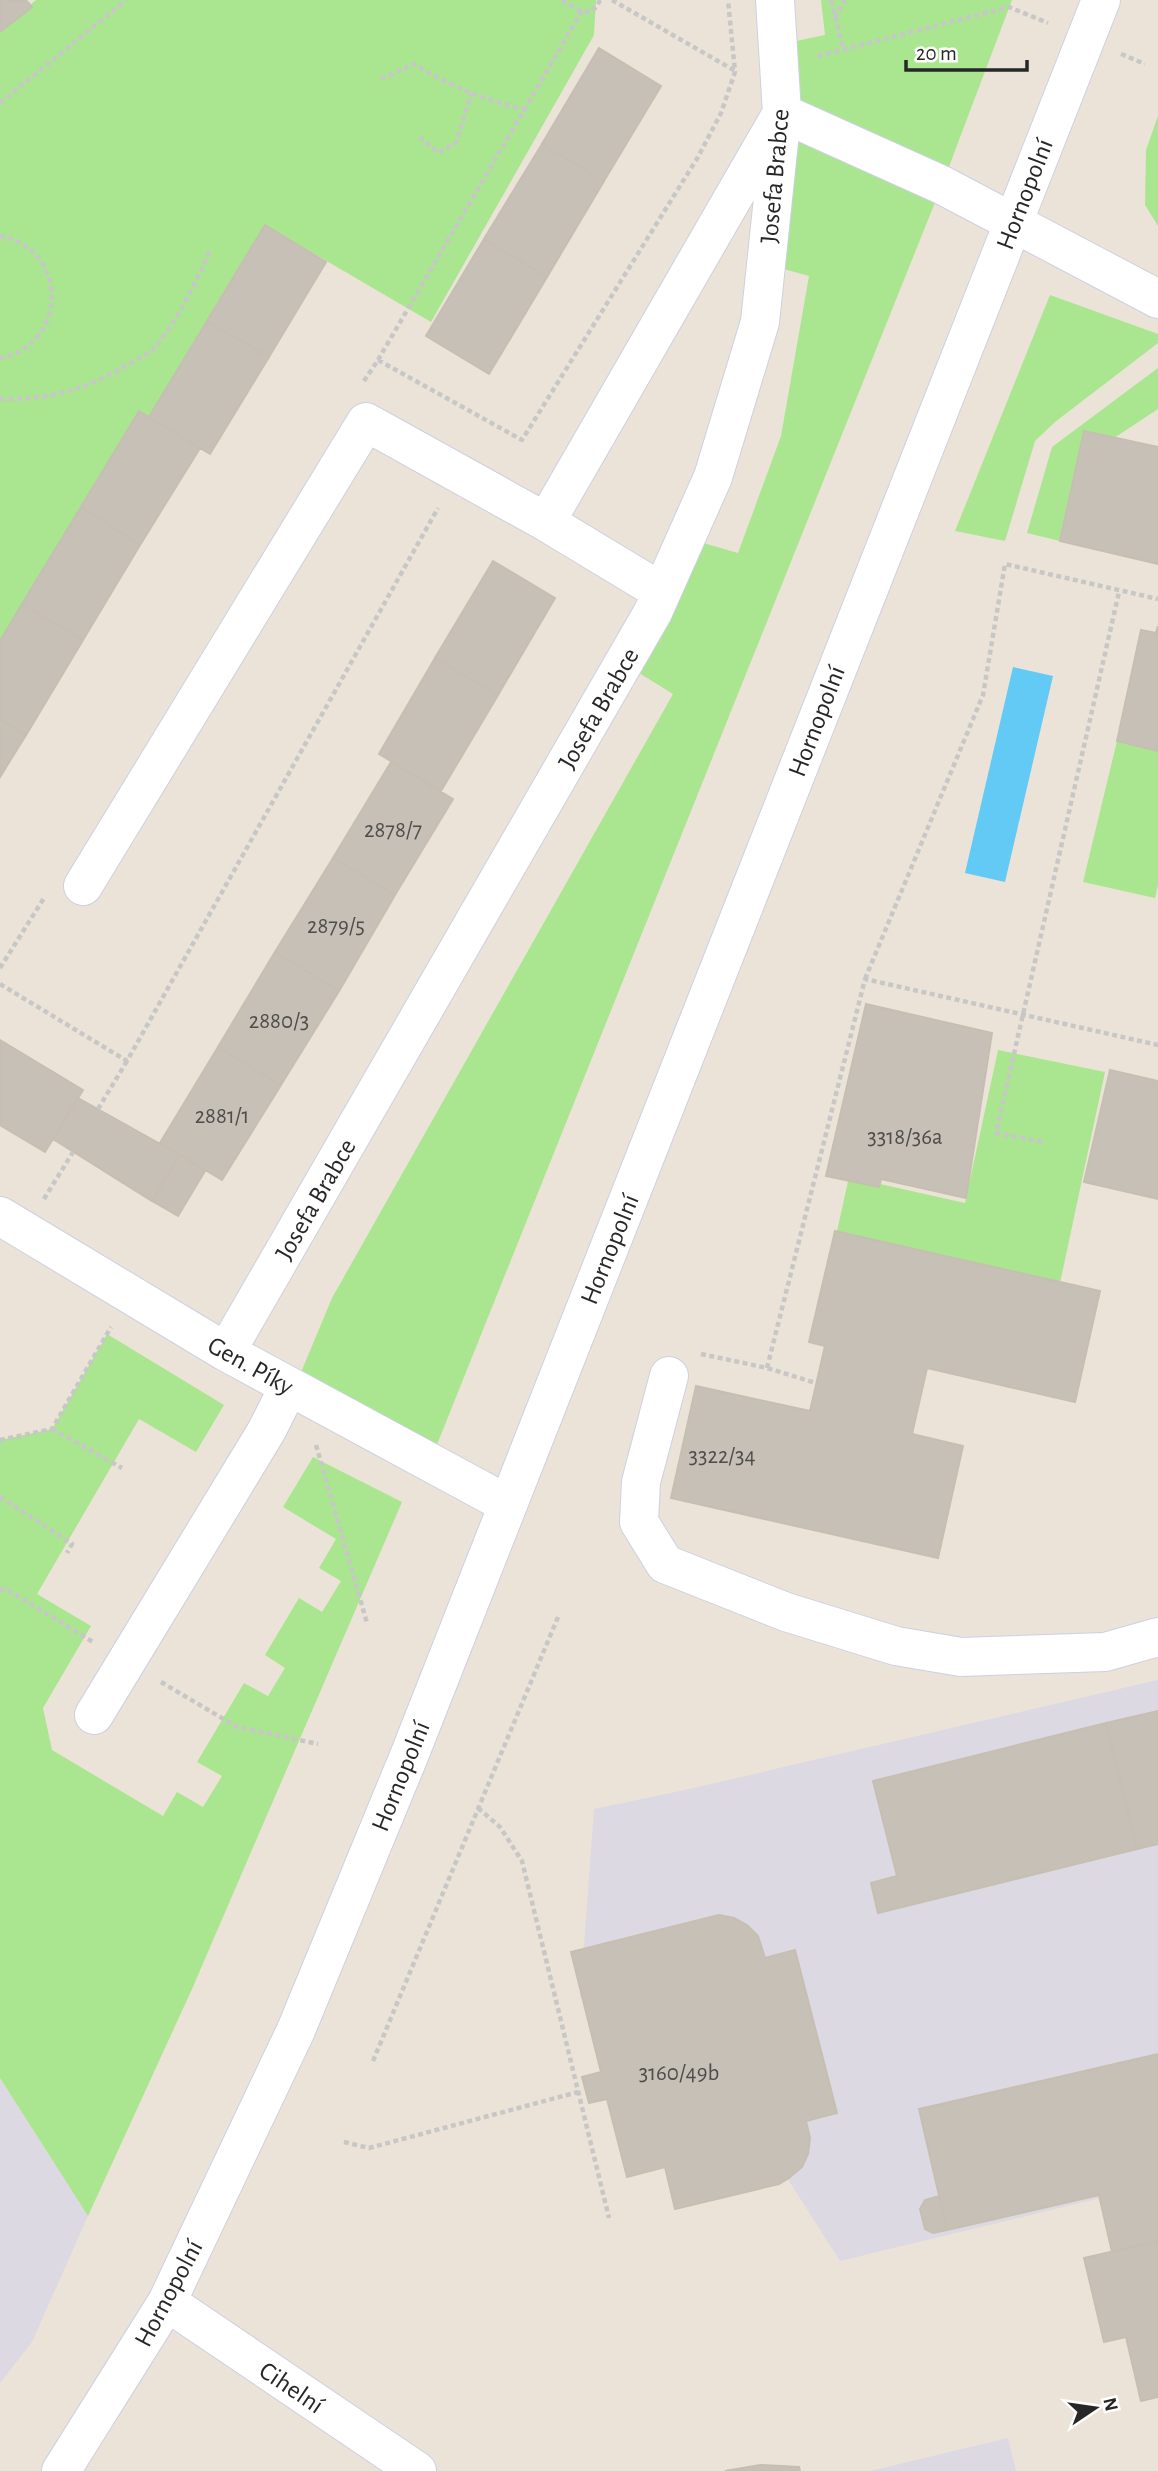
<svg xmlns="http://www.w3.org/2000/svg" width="1158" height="2471" font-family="'Alegreya Sans',sans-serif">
	<rect width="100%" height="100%" fill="#ebe3d7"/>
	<path fill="#dcd9e2" d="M 1158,1680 L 1158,2184 L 840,2261 L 766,2145 L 717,1964 L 580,1999 L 594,1809 L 685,1790 Z
		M 0,2078 L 88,2216 L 32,2342 L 0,2383 Z
		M 1008,2438 L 1016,2471 L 870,2471 Z"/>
	<path fill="#aae68f" d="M 36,0 L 596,0 L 594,35 L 431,322 L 265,225 L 149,417 L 139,411 L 0,641 L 0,30 Z
		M 821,0 L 1012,0 L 942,185 L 430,1462 L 294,1389 L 332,1298 L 673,694 L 623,663 L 686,538 L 738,553 L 781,436 L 809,276 L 766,264 L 777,45 L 825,35 Z
		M 1158,116 L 1158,226 L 1145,205 L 1146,150 Z
		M 1050,295 L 1158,334 L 1158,343 L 1055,422 L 1035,441 L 1005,541 L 955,531 Z
		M 1158,368 L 1158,409 L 1114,438 L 1084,431 L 1060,541 L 1027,533 L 1052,447 Z
		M 1117,741 L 1158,750 L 1158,885 L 1155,898 L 1083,882 Z
		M 998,1050 L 1105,1072 L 1060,1283 L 837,1231 L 849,1177 L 965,1203 Z
		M 107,1334 L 224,1405 L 196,1452 L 139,1419 L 37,1594 L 91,1626 L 43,1708 L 52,1750 L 163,1816 L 177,1792 L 203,1807 L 222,1776 L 197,1762 L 244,1683 L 268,1696 L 285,1668 L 265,1655 L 299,1598 L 322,1612 L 341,1581 L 319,1568 L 336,1539 L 283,1507 L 313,1457 L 402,1502 L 192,1989 L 88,2216 L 0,2078 L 0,1440 L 52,1429 Z"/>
	<path fill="#62caf5" d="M 1013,667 L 1053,676 L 1005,882 L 965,873 Z"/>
	<path fill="#c6c0b7" stroke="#c6bfb1" stroke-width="2" d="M 0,0 L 26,0 L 32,7 L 0,32 Z
		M 599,48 L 661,86 L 604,181 L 542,144 Z
		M 542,144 L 604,181 L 547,277 L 484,239 Z
		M 265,225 L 326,262 L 269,357 L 207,321 Z
		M 484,239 L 547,277 L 489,374 L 426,336 Z
		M 207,321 L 269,357 L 210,454 L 149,417 Z
		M 139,411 L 200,448 L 140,545 L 81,507 Z
		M 1084,431 L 1158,447 L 1158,564 L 1060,541 Z
		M 81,507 L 140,545 L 83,640 L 22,604 Z
		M 493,561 L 555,598 L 498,695 L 435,658 Z
		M 22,604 L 83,640 L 26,735 L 0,719 L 0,641 Z
		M 1158,626 L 1158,751 L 1117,741 L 1141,630 L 1156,633 Z
		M 435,658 L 498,695 L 441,791 L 379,754 Z
		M 0,719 L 26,735 L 0,777 Z
		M 391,762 L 453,799 L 395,895 L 333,858 Z
		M 333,858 L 395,895 L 339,991 L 275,952 Z
		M 275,952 L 339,991 L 281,1085 L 218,1047 Z
		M 866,1004 L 992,1033 L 966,1198 L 881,1179 L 879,1187 L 826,1176 Z
		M 0,1040 L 83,1090 L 45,1152 L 0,1125 Z
		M 218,1047 L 281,1085 L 222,1180 L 160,1143 Z
		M 1110,1070 L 1158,1081 L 1158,1199 L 1084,1182 Z
		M 78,1098 L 180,1155 L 152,1201 L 53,1139 Z
		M 180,1155 L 205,1171 L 178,1216 L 152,1201 Z
		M 835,1231 L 1100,1291 L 1075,1402 L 927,1368 L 912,1434 L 963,1446 L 938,1558 L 671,1498 L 696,1386 L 810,1411 L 825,1346 L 809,1342 Z
		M 1158,1711 L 1158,1844 L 1137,1849 L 1106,1723 Z
		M 1106,1723 L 1137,1849 L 878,1913 L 871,1883 L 897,1876 L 873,1781 Z
		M 719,1915 L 734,1918 L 747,1925 L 758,1936 L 765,1958 L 795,1950 L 837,2113 L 806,2121 L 810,2138 L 808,2154 L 802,2167 L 789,2178 L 779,2184 L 675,2209 L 665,2167 L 627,2177 L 607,2099 L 589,2103 L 582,2077 L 601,2072 L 571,1952 Z
		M 1158,2054 L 1158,2241 L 1112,2252 L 1099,2195 L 947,2230 L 919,2109 Z
		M 939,2196 L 947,2230 L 933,2233 L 925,2229 L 920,2209 L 925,2200 Z
		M 1158,2241 L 1158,2397 L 1141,2401 L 1126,2337 L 1104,2342 L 1084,2258 Z
		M 760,2465 L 799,2467 L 800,2471 L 725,2471 Z"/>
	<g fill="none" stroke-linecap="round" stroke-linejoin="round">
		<g stroke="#ccd0e2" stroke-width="40">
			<path id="minor" d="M 546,522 L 782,113 L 942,185 L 1158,299
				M 83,886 L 366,422 L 546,522 L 662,592
				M 0,1216 L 226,1352 L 507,1504
				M 226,1352 L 653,612 L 713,477 L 760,322 L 782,113 L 775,0
				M 669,1376 L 641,1482 L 639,1522 L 665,1564 L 786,1612 L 896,1646 L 961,1657 L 1105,1652 L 1158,1637
				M 94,1715 L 267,1430 L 289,1386
				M 167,2302 L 417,2471
				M 61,2471 L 167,2302 L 296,2030 L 409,1756 L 1101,0"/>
		</g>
		<path stroke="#c7c7c7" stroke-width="4.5" stroke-dasharray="5 3.5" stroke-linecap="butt" d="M 562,0 L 578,10 L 591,12 L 597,6 L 600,0
			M 612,0 L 737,72
			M 831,0 L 843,48
			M 835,18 L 845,0
			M 1121,54 L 1145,64
			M 818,56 L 1009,7 L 1048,23
			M 381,79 L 414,64 C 452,87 482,99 526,110
			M 0,103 L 126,0
			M 420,137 L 438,153 L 456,143 L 471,94
			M 0,236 C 7,238 15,239 21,243 C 71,272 57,349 0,358
			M 378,360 L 582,11
			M 364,381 L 378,360 L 522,440 L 698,157 L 721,113 L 735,72 L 728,0
			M 0,399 C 52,399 84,390 129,364 C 138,358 150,354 156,346 C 179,318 195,284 210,251
			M 0,968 L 44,898
			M 865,979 L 983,695 L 1005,564 L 1158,599
			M 0,984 L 127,1061 L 438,508
			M 98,1109 L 127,1061
			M 1042,1142 L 996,1133 L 1119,592
			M 44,1199 L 73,1152
			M 701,1354 L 767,1368 L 816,1383
			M 767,1368 L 865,979 L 1158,1045
			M 52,1429 L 122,1468
			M 0,1440 L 52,1429 L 111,1327
			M 316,1445 L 367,1623
			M 0,1497 L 72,1544 L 67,1553
			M 0,1590 L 6,1589 L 93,1642
			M 161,1682 L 237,1727 L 318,1744
			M 478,1808 L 500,1827 L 522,1861 L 609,2218
			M 373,2061 L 558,1617
			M 344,2142 L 369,2148 L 578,2092"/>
		<use href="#minor" stroke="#fff" stroke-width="38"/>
	</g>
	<g text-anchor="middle" stroke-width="5" stroke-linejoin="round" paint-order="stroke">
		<g font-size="23" fill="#4f4d4b">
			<text x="393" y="837">2878/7</text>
			<text x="336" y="933">2879/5</text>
			<text x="279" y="1028">2880/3</text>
			<text x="222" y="1123">2881/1</text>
			<text x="905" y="1144">3318/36a</text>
			<text x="722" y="1463">3322/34</text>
			<text x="679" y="2080">3160/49b</text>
		</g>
		<g font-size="26" fill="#272727" stroke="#fff">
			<text transform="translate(774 176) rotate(-85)" y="9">Josefa Brabce</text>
			<text transform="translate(1024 194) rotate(-69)" y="9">Hornopolní</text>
			<text transform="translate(598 708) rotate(-60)" y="9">Josefa Brabce</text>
			<text transform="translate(816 721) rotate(-69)" y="9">Hornopolní</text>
			<text transform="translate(315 1199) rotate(-60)" y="9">Josefa Brabce</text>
			<text transform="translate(609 1249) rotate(-68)" y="9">Hornopolní</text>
			<text transform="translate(251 1365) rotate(29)" y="9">Gen. Píky</text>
			<text transform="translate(400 1776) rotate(-68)" y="9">Hornopolní</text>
			<text transform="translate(168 2293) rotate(-62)" y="9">Hornopolní</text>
			<text transform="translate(292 2387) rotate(34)" y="9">Cihelní</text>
		</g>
	</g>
	<g transform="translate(1095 2408) rotate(77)" stroke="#ffffff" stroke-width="5" paint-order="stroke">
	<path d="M0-5L12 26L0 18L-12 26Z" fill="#272727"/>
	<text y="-10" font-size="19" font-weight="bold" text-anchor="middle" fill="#272727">N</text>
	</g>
	<path d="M906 60v10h121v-10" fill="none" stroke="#272727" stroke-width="3.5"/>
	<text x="916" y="60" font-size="21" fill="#272727" stroke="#ffffff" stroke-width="5" paint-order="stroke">20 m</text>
</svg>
